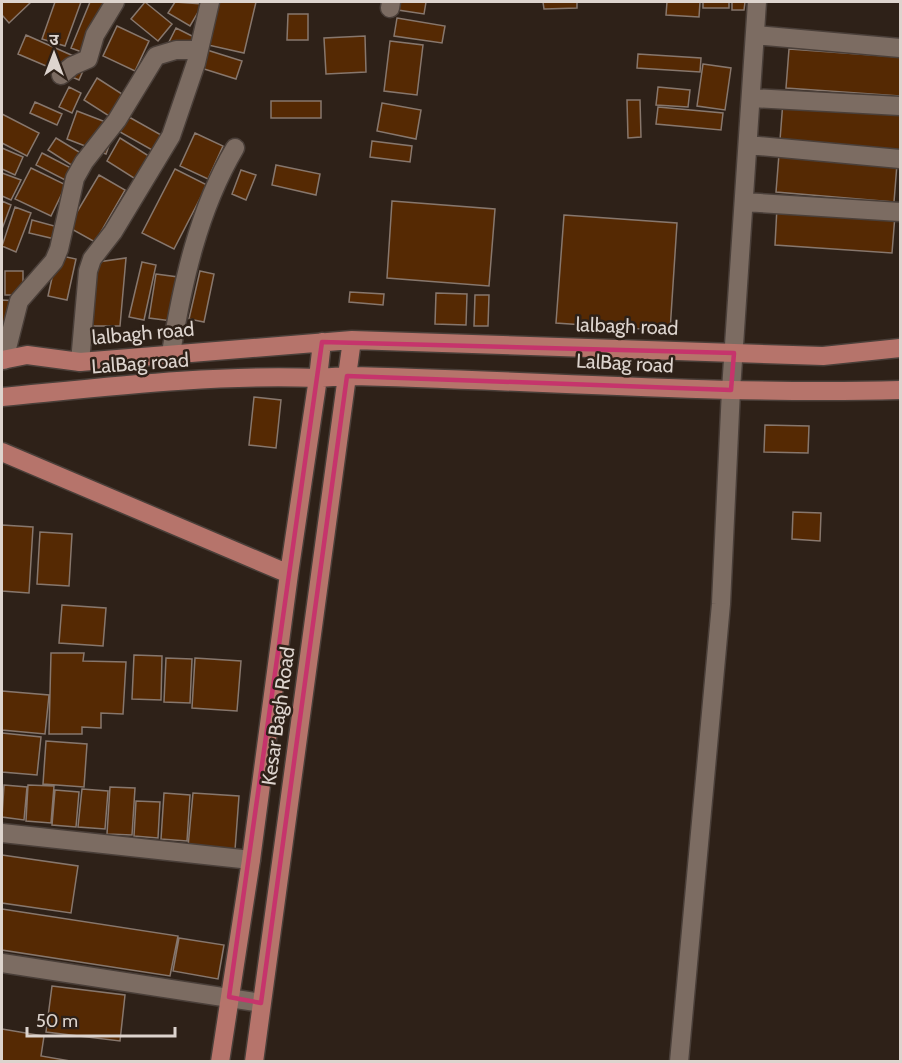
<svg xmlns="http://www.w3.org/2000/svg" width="902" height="1063" font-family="Cabin,'Noto Sans Devanagari',sans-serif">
	<rect width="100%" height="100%" fill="#2e2118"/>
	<path fill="#552903" stroke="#87776d" stroke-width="1.5" d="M 2,2 L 31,2 L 9,23 L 2,15 Z
		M 55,2 L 81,2 L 65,46 L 42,39 Z
		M 90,2 L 117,2 L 95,57 L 71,48 Z
		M 145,2 L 172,24 L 158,41 L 131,19 Z
		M 175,2 L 203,4 L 190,26 L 168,13 Z
		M 217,2 L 256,2 L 244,53 L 208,45 Z
		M 399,2 L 426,2 L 424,14 L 398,10 Z
		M 543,2 L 577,2 L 577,8 L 544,9 Z
		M 667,2 L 700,2 L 699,17 L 666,15 Z
		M 703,2 L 729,2 L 729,8 L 703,8 Z
		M 732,2 L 745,2 L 744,10 L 732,10 Z
		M 288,14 L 308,14 L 308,40 L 287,40 Z
		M 397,18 L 445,26 L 442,43 L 394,36 Z
		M 117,26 L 149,41 L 135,71 L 103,56 Z
		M 176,28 L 200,40 L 167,46 Z
		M 26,35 L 87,62 L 79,80 L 18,54 Z
		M 365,36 L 366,72 L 326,74 L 324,38 Z
		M 390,41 L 423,45 L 417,95 L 384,91 Z
		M 789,49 L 900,57 L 900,96 L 786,88 Z
		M 207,50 L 242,61 L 236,79 L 201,68 Z
		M 638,54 L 701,58 L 700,72 L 637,68 Z
		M 703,64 L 731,68 L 725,110 L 697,106 Z
		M 97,78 L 122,94 L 109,116 L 84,100 Z
		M 69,87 L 81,93 L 72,113 L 59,107 Z
		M 658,87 L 690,90 L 688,107 L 656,105 Z
		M 627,100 L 640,100 L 641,137 L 628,138 Z
		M 271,101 L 321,101 L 321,118 L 271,118 Z
		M 783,101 L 900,111 L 900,150 L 780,140 Z
		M 35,102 L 62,114 L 57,125 L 30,113 Z
		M 382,103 L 421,110 L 416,139 L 377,131 Z
		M 658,107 L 723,113 L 721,130 L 656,124 Z
		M 77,111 L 116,126 L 106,154 L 67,139 Z
		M 2,114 L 39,133 L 27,156 L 2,143 Z
		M 129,117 L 170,140 L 161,155 L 120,132 Z
		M 195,133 L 223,146 L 208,179 L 180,166 Z
		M 56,138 L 84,155 L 76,168 L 48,150 Z
		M 120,138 L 152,158 L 137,180 L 107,161 Z
		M 372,141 L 412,146 L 410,162 L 370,157 Z
		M 2,148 L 23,157 L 15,175 L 2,169 Z
		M 42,153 L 75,170 L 69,182 L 36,165 Z
		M 779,154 L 897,164 L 894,202 L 776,192 Z
		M 276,165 L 320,174 L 316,195 L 272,185 Z
		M 31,168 L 66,185 L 51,216 L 15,199 Z
		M 175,169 L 207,185 L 174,249 L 142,233 Z
		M 241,170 L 256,175 L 246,200 L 232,194 Z
		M 2,173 L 21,180 L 11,200 L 2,196 Z
		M 99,175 L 125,190 L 95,242 L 68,227 Z
		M 2,201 L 11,205 L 2,229 Z
		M 392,201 L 495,209 L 489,286 L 387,278 Z
		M 15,207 L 31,213 L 16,252 L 2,246 Z
		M 777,207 L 895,215 L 892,253 L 775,245 Z
		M 564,215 L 677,223 L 670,331 L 556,323 Z
		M 32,220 L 58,227 L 55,239 L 29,233 Z
		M 57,255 L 76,259 L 67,300 L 48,296 Z
		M 126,258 L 120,326 L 91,326 L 98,262 Z
		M 142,262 L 156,265 L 144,320 L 129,317 Z
		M 5,271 L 23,271 L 23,295 L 5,295 Z
		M 200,271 L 214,274 L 204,322 L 189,319 Z
		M 156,274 L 178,277 L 172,321 L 149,318 Z
		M 350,292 L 384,294 L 383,305 L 349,302 Z
		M 436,293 L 467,294 L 466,325 L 435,324 Z
		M 475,295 L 489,295 L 488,326 L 474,326 Z
		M 2,300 L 18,301 L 17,326 L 2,326 Z
		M 254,397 L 281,400 L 276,448 L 249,445 Z
		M 765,425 L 809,426 L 808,453 L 764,452 Z
		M 793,512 L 821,513 L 820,541 L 792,539 Z
		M 2,525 L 33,527 L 29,593 L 2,591 Z
		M 40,532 L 72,534 L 69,586 L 37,584 Z
		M 62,605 L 106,608 L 103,646 L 59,643 Z
		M 51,653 L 84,653 L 83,661 L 126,662 L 123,714 L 101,713 L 101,728 L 82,727 L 82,734 L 49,734 Z
		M 134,655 L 162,656 L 161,700 L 132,699 Z
		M 166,658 L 192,659 L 190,703 L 164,702 Z
		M 195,658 L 241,661 L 237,711 L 192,708 Z
		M 2,691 L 49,695 L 45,734 L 2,730 Z
		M 2,733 L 41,737 L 37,775 L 2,772 Z
		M 46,741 L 87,744 L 84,787 L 43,784 Z
		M 4,785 L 27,787 L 24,820 L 2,817 Z
		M 28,785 L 54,786 L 51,823 L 26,821 Z
		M 110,787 L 135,788 L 132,835 L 107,834 Z
		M 82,789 L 108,791 L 105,829 L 78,827 Z
		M 55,790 L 79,792 L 76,827 L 52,825 Z
		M 164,793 L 190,795 L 187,841 L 161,839 Z
		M 193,793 L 239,796 L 235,850 L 188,847 Z
		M 136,801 L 160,802 L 158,838 L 134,836 Z
		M 2,855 L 78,866 L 71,913 L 2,903 Z
		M 2,909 L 178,936 L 170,976 L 2,950 Z
		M 179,938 L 224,945 L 218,979 L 173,971 Z
		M 52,986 L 125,995 L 120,1041 L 46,1032 Z
		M 2,1029 L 44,1036 L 41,1056 L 76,1062 L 2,1062 Z"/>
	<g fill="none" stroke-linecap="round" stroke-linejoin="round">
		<g stroke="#4a3f39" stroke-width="21">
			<path id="minor" d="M 390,8 L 391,2
				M 755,35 L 900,48
				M 61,75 L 72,66 L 88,59 L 95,35 L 115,2
				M 751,98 L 900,106
				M 748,145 L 900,159
				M 744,202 L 900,212
				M 171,353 C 183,281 198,211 235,148
				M 4,360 L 19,301 L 54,261 L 59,249 L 75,178 L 84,162 L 117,120 L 156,56 L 176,50 L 199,50
				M 80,362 L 88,271 L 92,259 L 113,232 L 171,136 L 196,63 L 210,2
				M 2,833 L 251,860
				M 2,963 L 261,1003
				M 679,1062 L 721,604 L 731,390 L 757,2"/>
		</g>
		<g stroke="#4a3f39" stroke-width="21">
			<path id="major" d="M 352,340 L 823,356 L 900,348
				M 2,360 L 27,355 L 80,362 L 352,340 L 347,376 L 318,378 L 322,342
				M 2,397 C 106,387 213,374 318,378 L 289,574 L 251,860 L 220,1062
				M 2,452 L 289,574
				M 254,1062 L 347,376 C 531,380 716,395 900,390"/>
		</g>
		<use href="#minor" stroke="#7c6c62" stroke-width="18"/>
		<use href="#major" stroke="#b6746b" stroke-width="18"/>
	</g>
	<path fill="none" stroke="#c6346c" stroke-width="4.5" stroke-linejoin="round" d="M 322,342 L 734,353 L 731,390 L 347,376 L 261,1003 L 229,997 Z"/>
	<g text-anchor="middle" stroke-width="5" stroke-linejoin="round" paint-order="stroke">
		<g font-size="20" fill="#ddd4ce" stroke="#2e2118">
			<text transform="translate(627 326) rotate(2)" y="7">lalbagh road</text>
			<text transform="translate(143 333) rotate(-5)" y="7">lalbagh road</text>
			<text transform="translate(140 363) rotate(-4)" y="7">LalBag road</text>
			<text transform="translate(625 363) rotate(3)" y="7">LalBag road</text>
			<text transform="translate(278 716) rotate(-82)" y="7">Kesar Bagh Road</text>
		</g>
	</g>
	<rect width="902" height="1063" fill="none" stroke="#ddd4ce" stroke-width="6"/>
	<g transform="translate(54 54)" stroke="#2e2118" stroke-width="4.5" paint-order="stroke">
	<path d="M0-4.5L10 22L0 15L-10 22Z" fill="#ddd4ce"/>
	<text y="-9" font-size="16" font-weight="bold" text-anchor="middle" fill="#ddd4ce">उ</text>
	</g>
	<path d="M27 1027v9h148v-9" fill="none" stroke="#ddd4ce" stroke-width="3"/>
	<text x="36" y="1027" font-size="18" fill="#ddd4ce" stroke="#2e2118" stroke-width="4.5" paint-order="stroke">50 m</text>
</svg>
